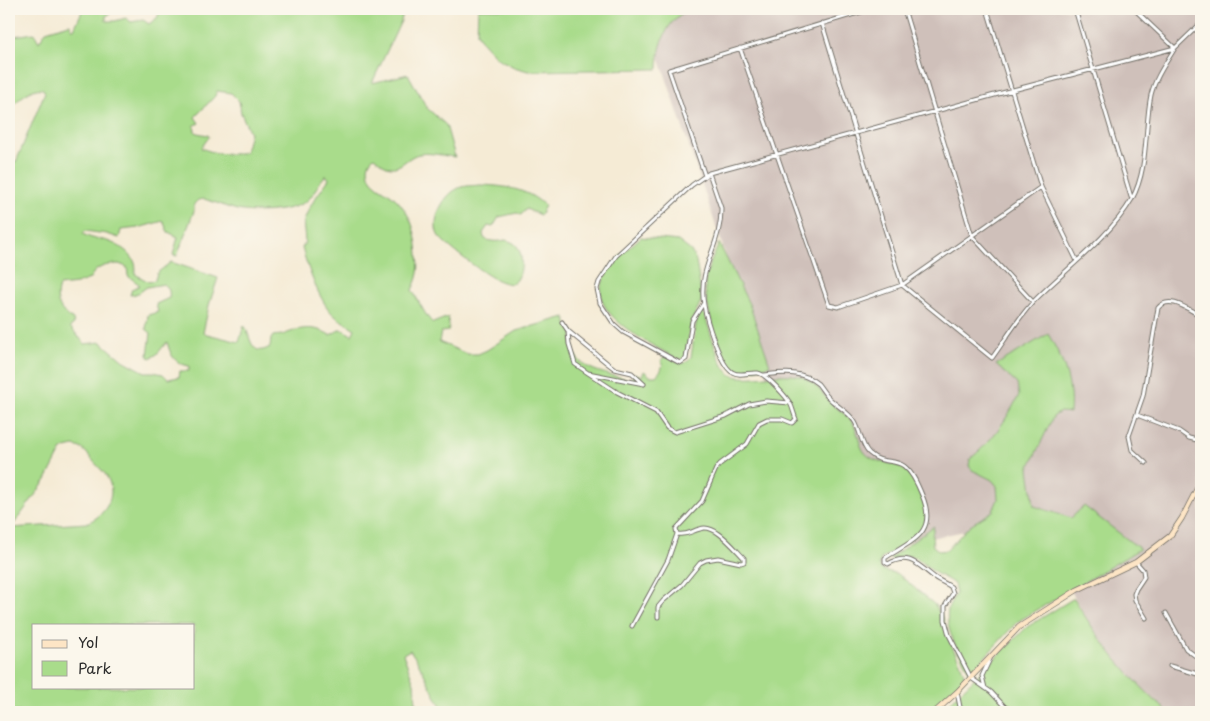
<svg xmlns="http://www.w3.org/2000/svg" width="1210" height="721" font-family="'Playpen Sans',sans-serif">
	<rect width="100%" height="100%" fill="#fbf7ec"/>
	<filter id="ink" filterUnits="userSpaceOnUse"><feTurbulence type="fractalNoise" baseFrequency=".02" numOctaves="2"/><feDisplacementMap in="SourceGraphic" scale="10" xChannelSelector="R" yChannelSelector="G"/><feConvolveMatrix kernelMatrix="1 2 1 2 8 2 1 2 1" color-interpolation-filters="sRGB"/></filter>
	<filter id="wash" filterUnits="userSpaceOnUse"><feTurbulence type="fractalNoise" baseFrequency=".0096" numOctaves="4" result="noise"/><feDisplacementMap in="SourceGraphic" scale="20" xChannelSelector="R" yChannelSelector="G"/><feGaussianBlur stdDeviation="1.12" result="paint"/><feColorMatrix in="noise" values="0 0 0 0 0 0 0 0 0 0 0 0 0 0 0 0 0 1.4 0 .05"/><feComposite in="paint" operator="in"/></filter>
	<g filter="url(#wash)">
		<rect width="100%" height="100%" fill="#f5ebd5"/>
		<path fill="#cfc0ba" d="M 643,9 L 1201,9 L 1200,712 L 1168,712 L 1131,677 L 1113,657 L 1090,624 L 1070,589 L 1139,549 L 1071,518 L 1034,506 L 1004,523 L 828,559 Z"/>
		<path fill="#a9dc8b" stroke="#6a845b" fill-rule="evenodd" d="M 83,9 L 118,9 L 106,16 L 106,21 L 115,21 L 126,18 L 131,22 L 143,20 L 149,24 L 157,18 L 161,9 L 404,9 L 401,21 L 372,83 L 408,74 L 427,108 L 446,125 L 455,157 C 443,156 431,152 419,154 C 405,157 399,174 383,164 C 380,162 377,159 374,157 C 366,163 367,173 372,181 C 379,189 390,192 397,200 C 410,215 414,226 417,245 C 419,264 421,272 412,290 C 417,298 427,319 433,323 L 448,317 L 449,331 L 441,332 L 439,342 L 467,354 L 478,354 L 487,350 L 516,331 L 565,317 L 567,321 L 567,324 L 573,332 C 564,370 606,373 631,380 L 634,373 L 642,376 L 644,371 L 650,376 L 656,376 L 661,370 L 663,364 L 661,361 L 665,355 L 680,363 L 685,363 L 691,357 L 697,317 L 700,312 L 703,312 C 710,326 718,366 730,374 C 745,383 782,370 802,377 C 816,382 822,394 832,404 C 840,411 849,416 854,425 C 859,434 859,446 865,453 C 874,463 889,462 900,467 C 910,472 914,481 919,491 C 923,500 929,513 925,523 C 920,536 893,551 881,559 L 879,565 L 882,570 L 898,574 L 935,605 L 943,619 L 948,638 L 960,662 L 965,677 L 928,712 L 445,712 C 431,692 424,669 410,650 L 403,654 L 414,683 L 417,712 L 9,712 L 9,157 L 16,162 L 45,92 L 43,89 C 31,86 18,101 9,108 L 9,32 L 14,36 L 34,33 L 39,42 L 46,31 L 69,24 L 71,25 L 71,29 L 74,29 ZM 217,91 L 231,93 L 239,101 L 241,113 L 250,133 L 245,152 C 229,156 216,154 201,148 L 209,137 L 208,135 L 197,133 L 195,131 L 194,126 L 199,123 L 195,117 L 215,96 ZM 325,176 L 327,176 L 329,179 C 320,192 309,205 304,221 C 302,230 308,241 302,248 C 307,266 320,304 335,316 C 341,321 349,325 355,329 L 352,335 L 341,329 L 330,335 C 313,325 301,328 285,334 C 281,336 277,335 273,336 L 271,339 L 270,347 C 250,359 251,335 244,325 L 239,342 L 203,333 L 209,305 L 218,278 L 171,262 L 157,273 L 155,280 L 149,282 L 135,274 C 140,259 123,247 110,242 C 100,238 95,241 83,234 L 85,231 L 107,234 L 119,238 L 121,230 L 138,228 L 163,221 L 168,232 L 178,237 L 173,255 L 177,256 L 194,211 L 194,204 L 198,200 L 204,199 C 215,202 226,207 237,210 C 256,214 295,212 309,199 C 316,192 318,182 325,176 ZM 119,264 L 127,267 L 128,276 L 140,285 L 132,289 L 130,295 L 137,294 L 147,287 L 164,284 C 169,288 170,292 169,298 L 156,304 L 158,312 L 148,315 L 146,329 L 151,333 L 148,355 L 150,358 L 156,355 L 167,342 C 171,356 174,363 189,366 L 189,371 L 180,371 L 179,377 L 168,379 L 163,374 L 153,372 L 145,372 L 121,359 L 101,342 L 85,344 L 70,327 L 74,324 L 73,320 C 60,311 54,302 59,286 L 76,284 L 90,279 C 94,267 107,264 119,264 ZM 74,446 C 85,448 87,454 94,462 C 98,467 104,471 107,477 C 118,495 105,517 86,523 L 11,528 L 46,480 L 61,451 L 65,448 ZM 34,625 L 194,625 L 194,687 L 34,687 Z
			M 478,9 L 692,9 C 667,16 658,46 658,69 L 528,71 L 514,67 L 497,58 L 482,42 L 477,33 Z
			M 480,185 C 504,186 527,188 545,206 L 540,215 L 526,209 L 521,215 L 517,213 L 499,217 L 493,227 L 488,226 L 483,233 L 484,238 C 488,242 500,242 505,240 C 509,241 513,242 516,245 C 524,254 523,276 514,283 C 508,285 499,281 493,278 C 483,273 443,244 438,235 C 431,220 443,196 457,189 C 463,185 473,186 480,185 Z
			M 641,237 L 678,241 L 691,251 L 696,261 L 702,299 L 691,323 L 685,357 L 680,360 C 658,348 590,317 602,284 C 609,264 626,250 641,237 Z
			M 719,243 L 750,306 L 770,365 C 760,368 747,374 737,371 C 720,365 704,300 705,283 C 706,269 714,256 719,243 Z
			M 1048,334 C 1063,359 1073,384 1070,413 L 1060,412 L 1053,417 L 1029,468 L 1034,506 L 1071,518 L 1084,506 L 1140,549 L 1017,622 L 970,673 C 961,655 944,631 948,610 C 949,603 954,598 956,593 L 954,584 C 948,579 940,576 934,572 C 919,561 912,549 892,560 L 890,558 L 934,526 L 932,536 L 933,546 L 939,551 L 947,550 L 970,525 L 993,511 L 998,499 L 997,486 L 992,480 L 972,470 L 969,466 L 970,459 C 992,441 1006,421 1019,395 L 1017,384 L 996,365 Z
			M 1074,598 C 1099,642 1130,679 1168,712 L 940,712 L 1027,627 Z"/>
	</g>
	<g filter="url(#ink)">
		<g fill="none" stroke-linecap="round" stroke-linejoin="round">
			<g stroke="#726e66" stroke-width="5">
				<path id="street" d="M 904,9 L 972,236 L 1033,302
					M 987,9 L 1041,187 L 1077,261
					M 1075,9 L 1131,197
					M 822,23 L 902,285 L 992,358 C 1005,340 1020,315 1035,300 C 1066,269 1110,237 1132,199 C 1149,168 1144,128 1151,95 C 1155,78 1166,63 1175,48 L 1134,9
					M 740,48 L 829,305 L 838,307 L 902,285 L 1041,187
					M 705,176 L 669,70 L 871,9
					M 703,304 L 692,321 L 686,359 L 680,363 L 623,332 L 614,324 L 600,303 L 597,289 L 599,282 L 616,256 L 692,185 L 709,173 L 1013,90 L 1175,48 L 1201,23
					M 562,322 L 568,331 L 607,363 L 615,369 L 632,373 L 644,384
					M 568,331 L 569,344 L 575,364 L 588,373 L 644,384
					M 588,373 L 617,392 L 656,412 L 667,428 L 675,432 L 726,416 L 749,404 L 766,401 L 790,403
					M 763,375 C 783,373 802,370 818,384 C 822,389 825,395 830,399 C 838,407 849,412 855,422 C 861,432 861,445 869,453 C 882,465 893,458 904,466 C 913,473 918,485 922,495 C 938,533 913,540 885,558 L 885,562 L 888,564 C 909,552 918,565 934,577 C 939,581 946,583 951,587 L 953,593 L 945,606 L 945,620 L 949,635 L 971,678 L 991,692 L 1005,707 L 1015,712
					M 1137,415 L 1179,431 L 1189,438 L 1201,441
					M 1146,463 L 1132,450 L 1129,436 L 1143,396 L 1158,308 C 1169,294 1189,310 1201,316
					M 1136,562 L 1143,570 L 1144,577 L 1136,589 L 1134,594 L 1135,600 L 1146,618
					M 1199,584 L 1201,585
					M 1166,613 L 1186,649 L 1201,660
					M 658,617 L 658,607 L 663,601 L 682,585 L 700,563 L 706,560 L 718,558 L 741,563 L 744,562 L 744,558 C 734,548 715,523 700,529 C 691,531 687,536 677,534 L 676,529 L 702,501 L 716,469 L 720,464 L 747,444 L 759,423 L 767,419 L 782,419 L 792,423 L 796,419 C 794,415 793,409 791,405 C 787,397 766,374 758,373 C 749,372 740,377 732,372 C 720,365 706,319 704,305 C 697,267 722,245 721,208 L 709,173
					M 632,626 L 668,560 L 677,534
					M 1170,666 L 1201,675
					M 985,688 L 982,676 L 990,659
					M 957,692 L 961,712"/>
			</g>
			<g stroke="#726e66" stroke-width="6">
				<path id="secondary" d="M 935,712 L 957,692 L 1019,627 L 1077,590 L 1136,562 L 1170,536 L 1182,518 L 1201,481"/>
			</g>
			<use href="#street" stroke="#fff" stroke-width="3"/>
			<use href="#secondary" stroke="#fde5c5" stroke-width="4.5"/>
		</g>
	</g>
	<rect width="1210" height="721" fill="none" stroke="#fbf7ec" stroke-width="30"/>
	<rect x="32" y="624" width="162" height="65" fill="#fbf7ec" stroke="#a8a59f"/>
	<rect x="42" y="640" width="25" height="8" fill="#fde5c5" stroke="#a8a59f"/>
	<text x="78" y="648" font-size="15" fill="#2b2b2b">Yol</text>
	<rect x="42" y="661" width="25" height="15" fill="#a9dc8b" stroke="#a8a59f"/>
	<text x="78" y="674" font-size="15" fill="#2b2b2b">Park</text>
</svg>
